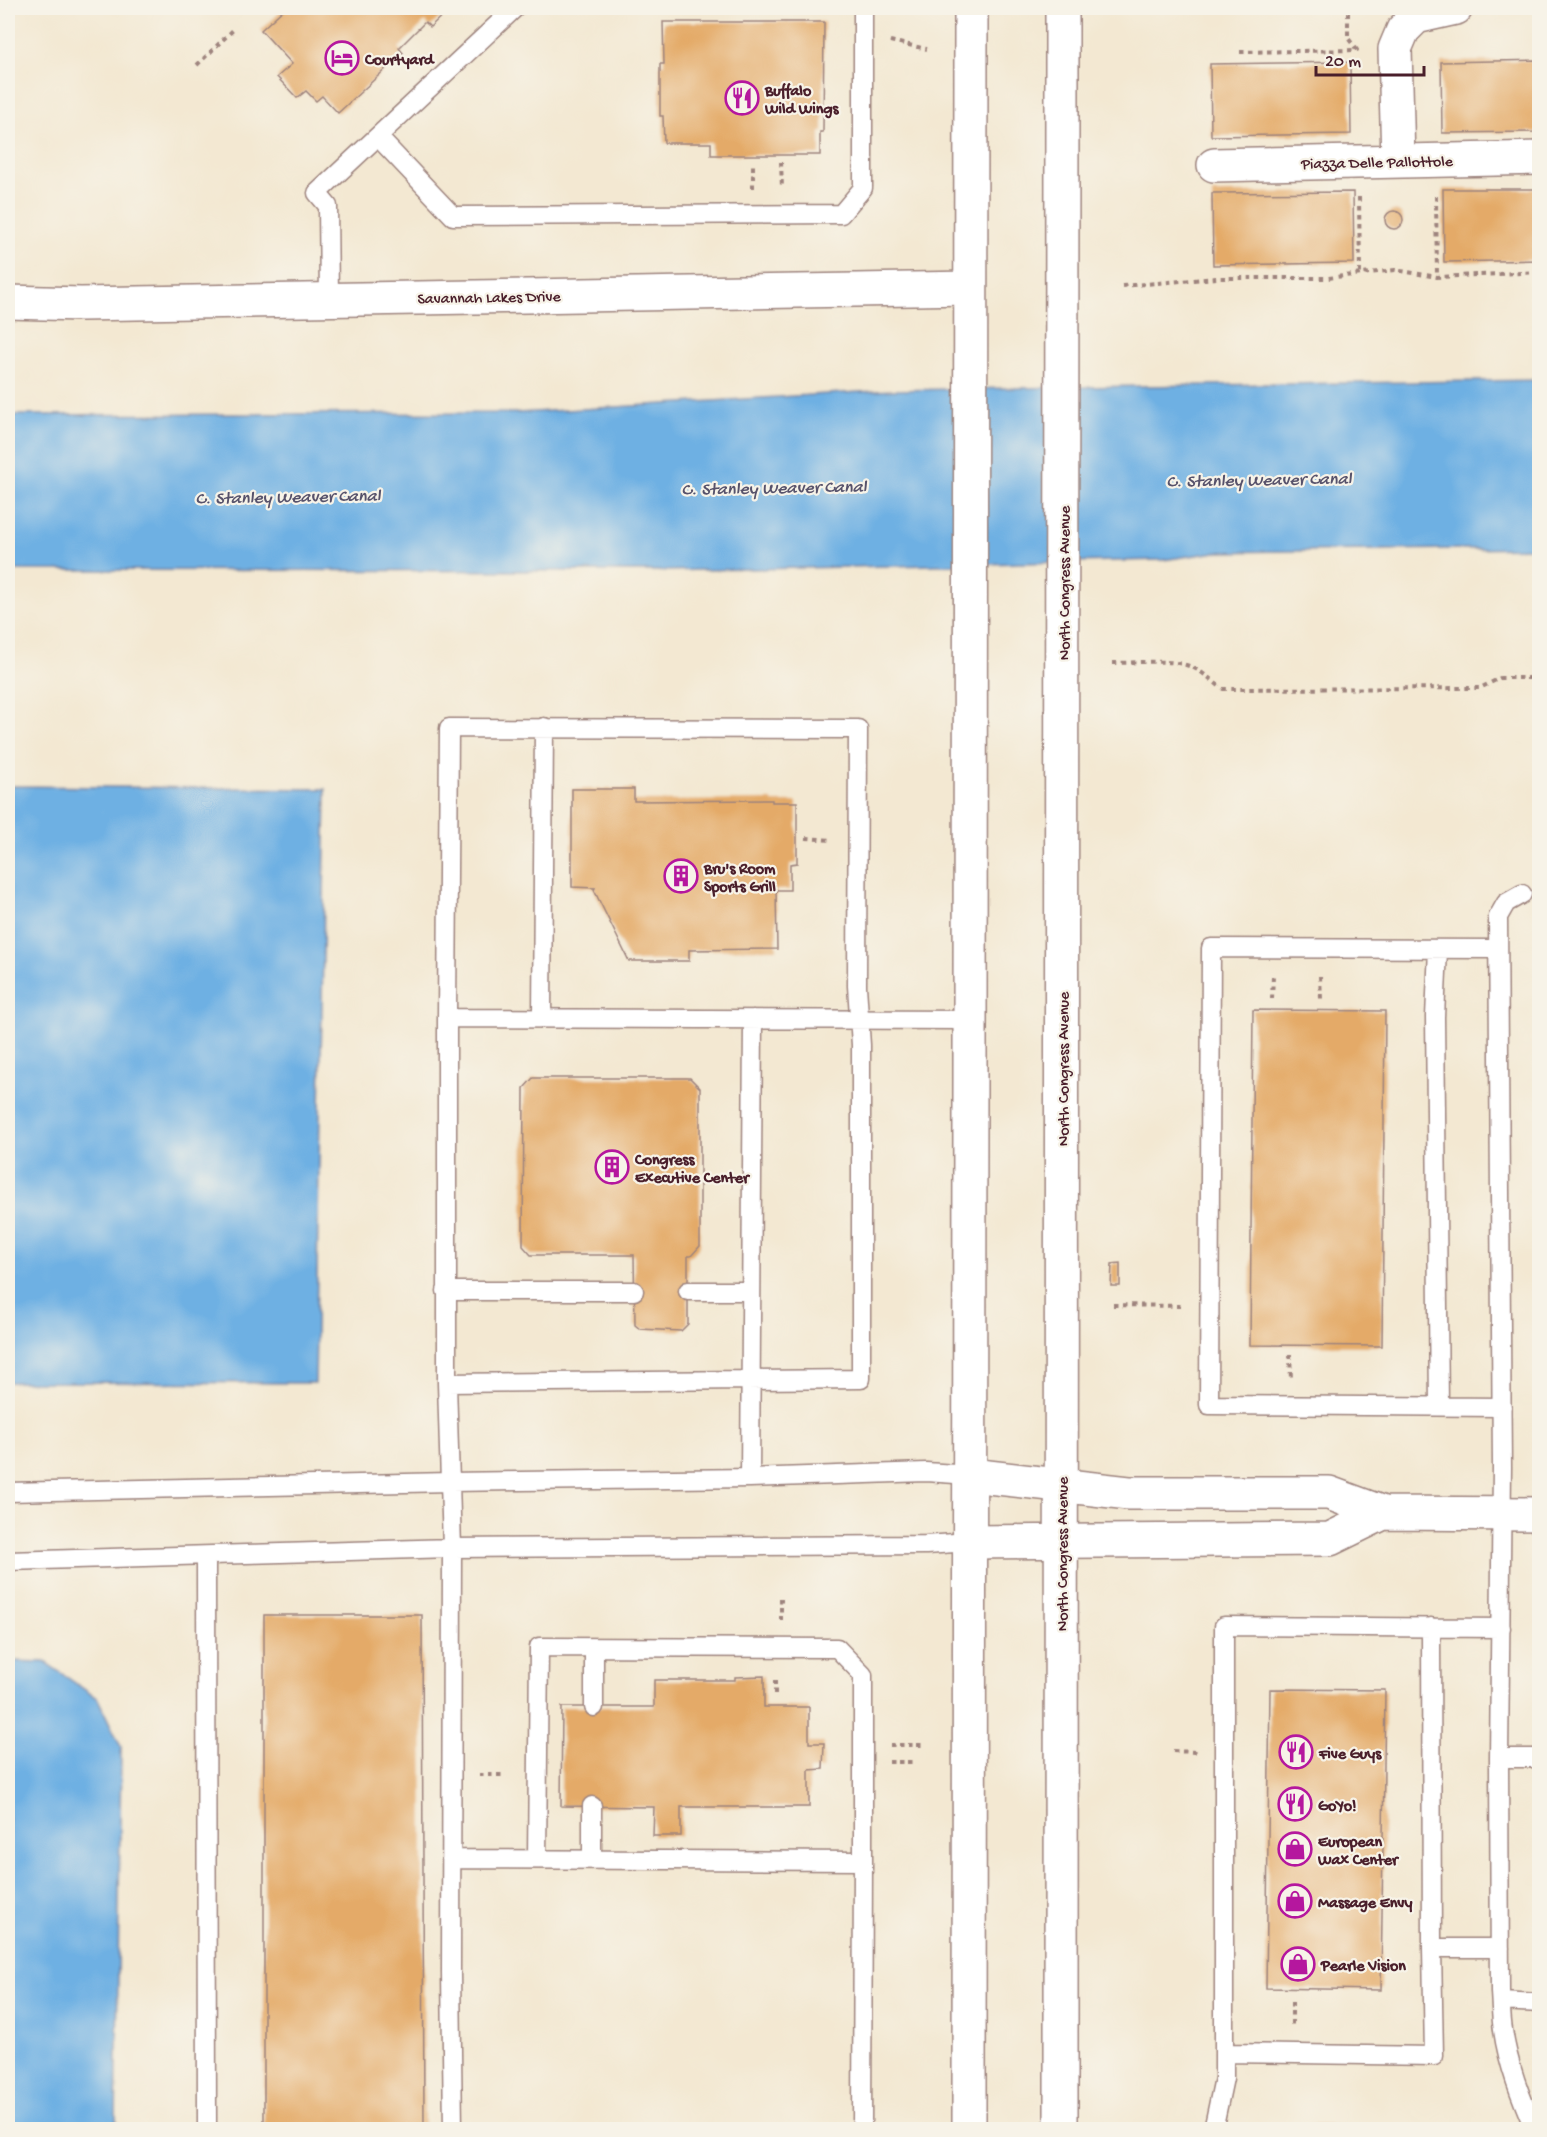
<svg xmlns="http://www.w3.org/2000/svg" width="1547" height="2137" font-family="'Gochi Hand',sans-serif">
	<rect width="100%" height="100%" fill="#f7f3e8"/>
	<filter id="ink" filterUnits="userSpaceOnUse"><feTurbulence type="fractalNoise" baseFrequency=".0167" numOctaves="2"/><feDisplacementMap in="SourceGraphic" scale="12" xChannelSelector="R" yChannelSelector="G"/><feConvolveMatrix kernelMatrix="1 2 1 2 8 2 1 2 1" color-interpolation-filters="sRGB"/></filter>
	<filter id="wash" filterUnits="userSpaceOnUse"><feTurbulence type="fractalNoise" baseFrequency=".008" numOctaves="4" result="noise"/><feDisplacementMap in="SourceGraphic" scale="24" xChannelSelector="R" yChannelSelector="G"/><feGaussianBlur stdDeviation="1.35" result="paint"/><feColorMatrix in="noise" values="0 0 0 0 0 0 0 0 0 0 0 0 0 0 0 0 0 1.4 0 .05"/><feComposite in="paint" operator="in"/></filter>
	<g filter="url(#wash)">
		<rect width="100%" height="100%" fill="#f3e8d2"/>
		<path fill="#6eb0e3" stroke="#5c6887" stroke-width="1.5" d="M 1539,380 L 1539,548 L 1216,552 L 1163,560 L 661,571 L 8,570 L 8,415 L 518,413 L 893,390 Z
			M 8,786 L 326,789 L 315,1383 L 8,1382 Z
			M 8,1661 L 45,1662 L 98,1699 L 121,1747 L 116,2129 L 8,2129 Z"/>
		<g id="blocks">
			<path fill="#e4aa67" d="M 285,8 L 450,8 L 430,27 L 425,22 L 399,48 L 403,53 L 338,113 L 322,96 L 316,101 L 306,91 L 297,98 L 277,77 L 292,64 L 261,30 Z
				M 663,22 L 824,22 L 823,132 L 820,132 L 820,155 L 711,155 L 711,143 L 664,143 L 663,116 L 660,116 L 660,64 L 664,64 Z
				M 1540,60 L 1540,132 L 1442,133 L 1441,62 Z
				M 1350,62 L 1351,134 L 1211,136 L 1210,64 Z
				M 1443,189 L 1540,189 L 1540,260 L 1444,262 Z
				M 1353,192 L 1354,263 L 1213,265 L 1212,193 Z
				M1385 220a9 9 0 1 1 18 0a9 9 0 1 1-18 0Z
				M 572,789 L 634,789 L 634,801 L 772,800 L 772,802 L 797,802 L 797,863 L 790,864 L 790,890 L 776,890 L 777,949 L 689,950 L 689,961 L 629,961 L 594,890 L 595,888 L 572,887 Z
				M 1253,1010 L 1385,1011 L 1382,1346 L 1250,1345 Z
				M 533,1078 L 690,1078 L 700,1088 L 700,1246 L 691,1256 L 688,1256 L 688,1324 L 681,1331 L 640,1329 L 635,1325 L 634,1255 L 531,1255 L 523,1246 L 524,1088 Z
				M 1120,1263 L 1120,1286 L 1111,1286 L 1112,1264 Z
				M 264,1615 L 422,1615 L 424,2130 L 264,2130 Z
				M 764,1676 L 764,1707 L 809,1707 L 809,1743 L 824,1743 L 823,1769 L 809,1770 L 809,1807 L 681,1807 L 681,1836 L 653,1836 L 654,1807 L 561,1806 L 562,1707 L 654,1707 L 654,1680 L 735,1680 L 735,1677 Z
				M 1270,1689 L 1385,1690 L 1381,1990 L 1266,1988 Z
				M 1259,2125 L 1338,2125 L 1338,2130 L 1259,2130 Z"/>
		</g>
	</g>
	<g filter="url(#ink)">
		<use href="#blocks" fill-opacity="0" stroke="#9e847e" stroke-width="1.5"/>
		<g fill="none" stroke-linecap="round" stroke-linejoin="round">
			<g stroke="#9e847e" stroke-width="21">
				<path id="lane" d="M 378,137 L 453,216 L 841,214 L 863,188 L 863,8
					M 329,298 L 328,206 L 317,193 L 515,8
					M 1522,894 L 1506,903 L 1498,917 L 1502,1467 L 1499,1758 L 1500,1992 C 1501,2005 1501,2018 1503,2030 C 1508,2065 1521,2098 1535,2130
					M 1438,949 L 1435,1017 L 1439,1405
					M 1498,949 L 1211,948 L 1209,1405 L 1502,1407
					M 447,1018 L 447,1383
					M 542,1018 L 544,727
					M 446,1291 L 634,1291
					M 688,1291 L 751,1291
					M 750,1478 L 753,1019
					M 8,1492 L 450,1482 L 750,1478 L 926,1472 L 970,1475
					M 206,1557 L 207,2130
					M 8,1561 L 452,1548 L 926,1545 L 969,1542
					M 594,1648 L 594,1707
					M 1499,1758 L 1540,1758
					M 451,1859 L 863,1861 L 863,1675 L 837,1648 L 539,1647 L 537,1859
					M 592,1859 L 592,1806
					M 1432,1948 L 1500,1948
					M 1501,2001 L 1540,2003
					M 1224,2053 L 1434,2056 L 1432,1948 L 1431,1627
					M 453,2130 L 451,1972 L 452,1548 L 447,1383 L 861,1379 L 861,1045 L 857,986 L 858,729 L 449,728 L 447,1018 L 970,1020
					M 862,2130 L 863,1861
					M 1213,2130 L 1224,2078 L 1224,1626 L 1501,1628"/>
			</g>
			<g stroke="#9e847e" stroke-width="36">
				<path id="street" d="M 1398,160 L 1395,49 L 1403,30 L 1416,17 L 1456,8
					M 1214,165 L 1540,158
					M 8,302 L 81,304 L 970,288
					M 970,1475 L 1129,1493 L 1329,1493 L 1383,1513 L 1540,1514
					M 969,1542 L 1330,1539 L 1383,1513"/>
			</g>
			<g stroke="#9e847e" stroke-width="36">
				<path id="secondary" d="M 969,2130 L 971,8
					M 1061,2130 L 1062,8"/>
			</g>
			<path stroke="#9e847e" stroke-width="4" stroke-dasharray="4.5 4.5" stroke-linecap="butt" d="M 890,41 L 927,49
				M 1240,52 L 1357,50 L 1348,38 L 1348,8
				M 197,65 L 233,30
				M 781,162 L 782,188
				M 753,188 L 753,162
				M 1436,196 L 1437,277
				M 1359,197 L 1360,275
				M 1122,286 L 1217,278 L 1328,278 L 1395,270 L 1437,277 L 1540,272
				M 1113,663 C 1135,663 1166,659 1186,665 C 1200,669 1211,680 1223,689 L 1480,688 L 1500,678 L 1540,678
				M 806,838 L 831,840
				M 1320,976 L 1321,999
				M 1272,999 L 1273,976
				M 1113,1305 L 1184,1306
				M 1290,1354 L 1291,1380
				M 781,1598 L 781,1620
				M 775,1694 L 775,1676
				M 890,1745 L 925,1745
				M 1173,1751 L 1196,1752
				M 889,1762 L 912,1762
				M 479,1775 L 504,1775
				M 1292,2002 L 1292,2028"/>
			<use href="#lane" stroke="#fff" stroke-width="18"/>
			<use href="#street" stroke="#fff" stroke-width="33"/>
			<use href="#secondary" stroke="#fff" stroke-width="33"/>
		</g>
	</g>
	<defs>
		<g id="hotel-ring" transform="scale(1.725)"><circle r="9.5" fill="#f7f3e8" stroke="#b5179e" stroke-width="1.5"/><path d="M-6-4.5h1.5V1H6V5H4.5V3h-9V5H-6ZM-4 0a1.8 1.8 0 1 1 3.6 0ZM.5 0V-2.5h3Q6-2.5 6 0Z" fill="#b5179e"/></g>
		<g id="restaurant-ring" transform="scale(1.725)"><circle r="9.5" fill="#f7f3e8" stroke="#b5179e" stroke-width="1.5"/><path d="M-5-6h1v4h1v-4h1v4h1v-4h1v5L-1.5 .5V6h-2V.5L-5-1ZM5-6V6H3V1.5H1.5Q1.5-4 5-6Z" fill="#b5179e"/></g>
		<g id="building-ring" transform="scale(1.725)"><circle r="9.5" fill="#f7f3e8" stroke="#b5179e" stroke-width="1.5"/><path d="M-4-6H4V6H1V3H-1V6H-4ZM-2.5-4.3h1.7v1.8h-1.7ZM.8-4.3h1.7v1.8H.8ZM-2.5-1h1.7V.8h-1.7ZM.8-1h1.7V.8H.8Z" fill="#b5179e"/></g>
		<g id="shop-ring" transform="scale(1.725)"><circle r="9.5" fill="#f7f3e8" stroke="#b5179e" stroke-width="1.5"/><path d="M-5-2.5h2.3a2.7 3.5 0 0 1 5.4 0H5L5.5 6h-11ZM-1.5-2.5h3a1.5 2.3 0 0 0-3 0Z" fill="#b5179e"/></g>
	</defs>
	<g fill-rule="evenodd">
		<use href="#hotel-ring" x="342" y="58"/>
		<use href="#restaurant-ring" x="742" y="98"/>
		<use href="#building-ring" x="681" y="876"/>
		<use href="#building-ring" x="612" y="1167"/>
		<use href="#restaurant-ring" x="1296" y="1752"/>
		<use href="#restaurant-ring" x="1295" y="1804"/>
		<use href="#shop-ring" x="1295" y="1849"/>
		<use href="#shop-ring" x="1295" y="1901"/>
		<use href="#shop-ring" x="1298" y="1964"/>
	</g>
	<g text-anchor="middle" stroke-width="4.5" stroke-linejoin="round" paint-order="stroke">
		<g font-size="16" font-weight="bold" fill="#4a1f2b" stroke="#f7f3e8" text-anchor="start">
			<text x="365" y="64">Courtyard</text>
			<text x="765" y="95">Buffalo<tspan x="765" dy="18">Wild Wings</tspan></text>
			<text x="704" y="873">Bru's Room<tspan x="704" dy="18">Sports Grill</tspan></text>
			<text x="635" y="1164">Congress<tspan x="635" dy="18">Executive Center</tspan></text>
			<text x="1319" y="1758">Five Guys</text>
			<text x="1318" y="1810">GoYo!</text>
			<text x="1318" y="1846">European<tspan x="1318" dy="18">Wax Center</tspan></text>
			<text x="1318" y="1907">Massage Envy</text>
			<text x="1321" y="1970">Pearle Vision</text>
		</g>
		<g font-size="16" fill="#4a1f2b" stroke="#f7f3e8">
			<text transform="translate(1377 161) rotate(-1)" y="6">Piazza Delle Pallottole</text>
			<text transform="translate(489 296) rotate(-1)" y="6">Savannah Lakes Drive</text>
			<text transform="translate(1063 583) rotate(-90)" y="6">North Congress Avenue</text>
			<text transform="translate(1062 1069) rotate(-90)" y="6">North Congress Avenue</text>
			<text transform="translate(1061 1554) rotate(-90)" y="6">North Congress Avenue</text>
		</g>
		<g font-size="18" font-style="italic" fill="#57526b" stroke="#f7f3e8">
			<text transform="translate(1259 479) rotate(-1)" y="6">C. Stanley Weaver Canal</text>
			<text transform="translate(774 487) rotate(-1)" y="6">C. Stanley Weaver Canal</text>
			<text transform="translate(288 496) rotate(-1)" y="6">C. Stanley Weaver Canal</text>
		</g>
	</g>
	<rect width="1547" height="2137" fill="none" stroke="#f7f3e8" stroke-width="30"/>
	<path d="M1316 66v9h108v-9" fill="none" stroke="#4a1f2b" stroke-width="3"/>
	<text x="1325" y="66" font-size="18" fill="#4a1f2b" stroke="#f7f3e8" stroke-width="4.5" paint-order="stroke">20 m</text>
</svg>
